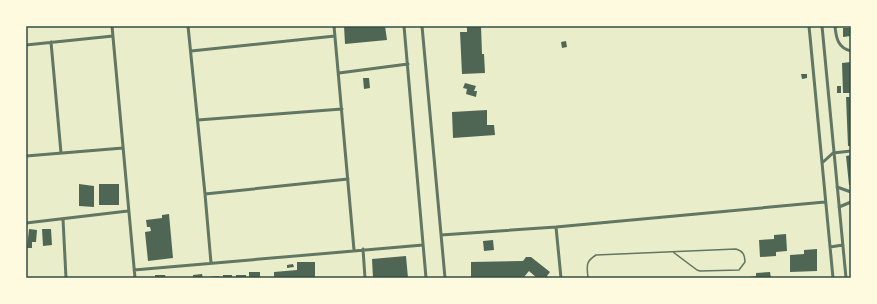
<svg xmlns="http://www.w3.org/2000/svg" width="877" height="304" font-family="'PT Sans',sans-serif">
	<rect width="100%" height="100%" fill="#e9edc9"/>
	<path fill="#4f6655" d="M 344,26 L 385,26 L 387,40 L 345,44 Z
		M 467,26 L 481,26 L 482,54 L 484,54 L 485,73 L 462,74 L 460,32 L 467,32 Z
		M 843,28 L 851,28 L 851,36 L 843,37 Z
		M 566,41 L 567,47 L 562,48 L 561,42 Z
		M 851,62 L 851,93 L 843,93 L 842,63 Z
		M 801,74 L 807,74 L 807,78 L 802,79 Z
		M 363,78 L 369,78 L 370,88 L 364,89 Z
		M 465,83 L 476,86 L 474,91 L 477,91 L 476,97 L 466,94 L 467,89 L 463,88 Z
		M 837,86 L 841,86 L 841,93 L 837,93 Z
		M 846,97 L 851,97 L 851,146 L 848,146 Z
		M 487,110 L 487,125 L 494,125 L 495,135 L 453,138 L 452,112 Z
		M 851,155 L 851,185 L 849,185 L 846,156 Z
		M 79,184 L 94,186 L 94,207 L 79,206 Z
		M 99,184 L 119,184 L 119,205 L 99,205 Z
		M 169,214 L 173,258 L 148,261 L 145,232 L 151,231 L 150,227 L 147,227 L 146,220 L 162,218 L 162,215 Z
		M 29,229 L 37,230 L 36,242 L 32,242 L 32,248 L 27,248 Z
		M 42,229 L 51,229 L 52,245 L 43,246 Z
		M 786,234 L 787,251 L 776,252 L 776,256 L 760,257 L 759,240 L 774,239 L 774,235 Z
		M 493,240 L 494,250 L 484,251 L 483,241 Z
		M 817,249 L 817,271 L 790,272 L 790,255 L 804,254 L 804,250 Z
		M 406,256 L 408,278 L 373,278 L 372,259 Z
		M 526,257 L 531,257 L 550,272 L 547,276 L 547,278 L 537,278 L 529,271 L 524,277 L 471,278 L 471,262 L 523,261 Z
		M 297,262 L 315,262 L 315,278 L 274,278 L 274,272 L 297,270 Z
		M 293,264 L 294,267 L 287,268 L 287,265 Z
		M 249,272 L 260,272 L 260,278 L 249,278 Z
		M 770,272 L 771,278 L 749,278 L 749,277 L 756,276 L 756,273 Z
		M 202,274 L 203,278 L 193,278 L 193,275 Z
		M 155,275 L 165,275 L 166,278 L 155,278 Z
		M 223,275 L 232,275 L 232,278 L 223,278 Z
		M 236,275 L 246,275 L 246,278 L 236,278 Z
		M 219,276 L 219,278 L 208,278 L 208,277 Z"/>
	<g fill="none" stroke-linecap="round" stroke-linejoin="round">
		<path stroke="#617663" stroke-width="1.5" d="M 588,278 C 587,266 585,262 596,255 L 736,249 C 743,251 745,255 745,262 L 739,270 L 700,271 L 697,270 L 673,252"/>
		<path stroke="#617663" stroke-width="3" d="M 112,26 L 135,278
			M 188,26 L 205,194 L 211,263
			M 334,26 L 354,250
			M 404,26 L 426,278
			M 422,26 L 445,278
			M 809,26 L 833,278
			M 822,26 L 846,278
			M 835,26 C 836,38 838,48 851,51
			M 51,42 L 61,153
			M 26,45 L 113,36
			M 191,51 L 335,36
			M 339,73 L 408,64
			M 198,120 L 342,109
			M 26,156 L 123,148
			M 822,163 L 833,153 L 851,151
			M 837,187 L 851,192
			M 205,194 L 348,179
			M 839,207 L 851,202
			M 63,219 L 66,278
			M 26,223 L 128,211
			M 556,227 L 561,278
			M 441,235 L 556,227 L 825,202
			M 830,247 L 843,245
			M 363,249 L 365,278
			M 134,270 L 423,245"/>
	</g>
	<rect width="877" height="304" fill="none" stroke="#fefae0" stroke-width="54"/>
	<rect x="27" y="27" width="823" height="250" fill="none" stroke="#344e41" stroke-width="1.5"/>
</svg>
